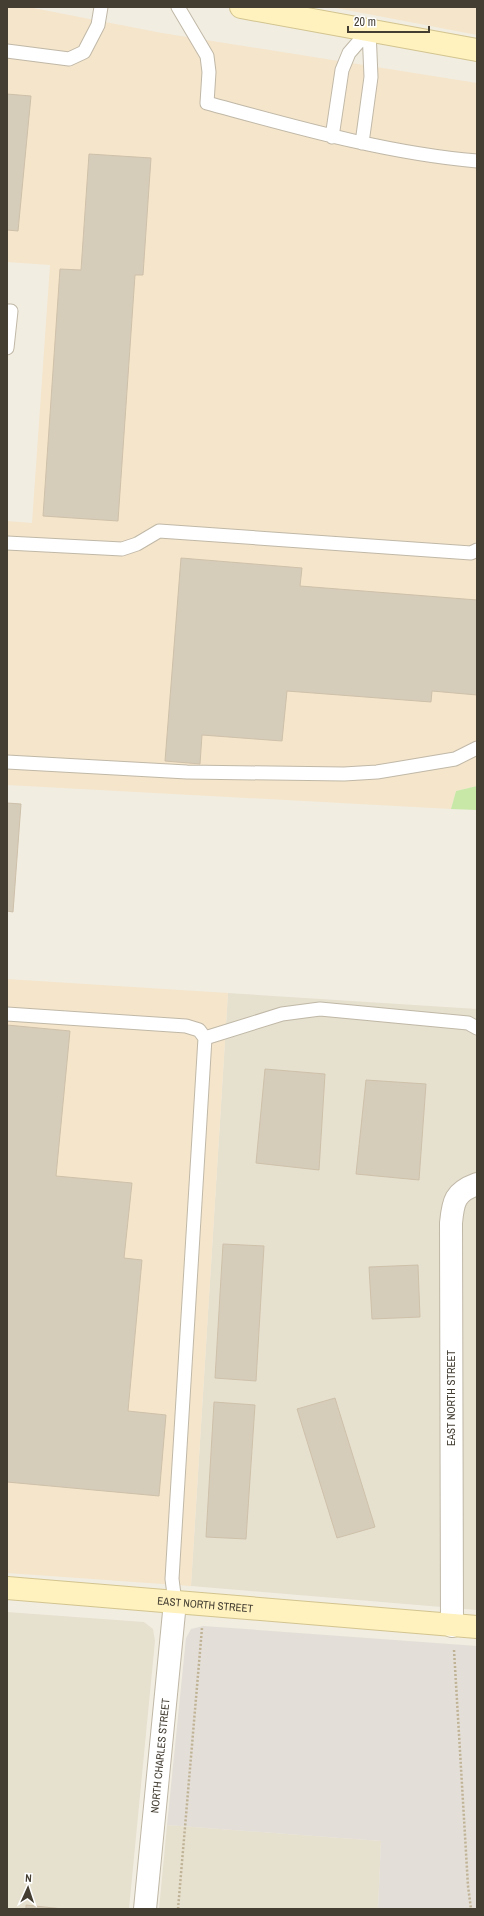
<svg xmlns="http://www.w3.org/2000/svg" width="484" height="1916" font-family="'Archivo Narrow',sans-serif">
	<rect width="100%" height="100%" fill="#f1ede1"/>
	<path fill="#e6e0cf" d="M 228,993 L 477,1009 L 477,1610 L 191,1586 Z
		M 7,1612 L 144,1622 L 153,1629 L 155,1641 L 129,1909 L 7,1909 Z
		M 167,1825 L 381,1841 L 378,1909 L 159,1909 Z"/>
	<path fill="#f5e5cb" d="M 7,7 L 28,7 L 162,33 L 477,83 L 477,786 L 456,791 L 451,809 L 7,785 L 7,521 L 32,523 L 50,265 L 7,262 Z
		M 331,7 L 477,7 L 477,35 L 415,23 Z
		M 7,979 L 228,993 L 191,1586 L 7,1573 Z"/>
	<path fill="#e3ded7" d="M 203,1626 L 477,1646 L 477,1909 L 378,1909 L 381,1841 L 167,1825 L 186,1638 L 191,1629 Z"/>
	<path fill="#c8e8a8" d="M 477,786 L 477,810 L 451,809 L 456,791 Z"/>
	<path fill="#d6ccba" stroke="#cec1aa" d="M 7,94 L 31,96 L 18,231 L 7,230 Z
		M 89,154 L 151,158 L 143,275 L 135,275 L 118,521 L 43,516 L 60,269 L 81,270 Z
		M 181,558 L 302,568 L 300,586 L 477,600 L 477,695 L 432,691 L 431,702 L 287,691 L 282,741 L 202,735 L 200,764 L 165,761 Z
		M 7,803 L 21,804 L 13,912 L 7,911 Z
		M 7,1025 L 70,1031 L 56,1176 L 132,1183 L 124,1258 L 142,1260 L 128,1411 L 166,1415 L 159,1496 L 7,1482 Z
		M 265,1069 L 325,1074 L 319,1170 L 256,1163 Z
		M 366,1080 L 426,1084 L 419,1180 L 356,1174 Z
		M 223,1244 L 264,1246 L 256,1381 L 215,1378 Z
		M 418,1265 L 420,1317 L 372,1319 L 369,1267 Z
		M 335,1398 L 375,1527 L 337,1538 L 297,1409 Z
		M 214,1402 L 255,1405 L 246,1539 L 206,1537 Z
		M 26,1905 L 63,1909 L 26,1909 Z"/>
	<g fill="none" stroke-linecap="round" stroke-linejoin="round">
		<g stroke="#c0b8a7" stroke-width="15">
			<path id="lane" d="M 178,7 L 207,56 L 209,72 L 207,103 C 296,127 385,153 477,161
				M 7,51 L 69,59 L 84,52 L 98,25 L 101,7
				M 332,137 L 342,70 L 349,53 L 369,30
				M 362,143 L 371,77 L 369,30
				M 7,311 L 11,311 L 7,348
				M 7,543 L 122,549 L 137,544 L 159,531 L 471,553 L 477,550
				M 7,762 L 187,772 L 344,774 L 377,772 L 455,759 L 477,748
				M 7,1014 L 186,1026 L 199,1030 L 205,1038 L 172,1579 L 175,1602
				M 205,1038 L 282,1014 L 320,1009 L 468,1023 L 477,1028"/>
		</g>
		<g stroke="#c0b8a7" stroke-width="24">
			<g id="street">
				<path d="M 452,1626 L 451,1223 C 453,1201 455,1192 477,1184"/>
				<path id="s1" d="M 145,1909 L 175,1602"/>
			</g>
		</g>
		<g stroke="#d3c48f" stroke-width="24">
			<g id="secondary">
				<path d="M 241,7 L 477,50"/>
				<path id="s2" d="M 7,1588 L 477,1627"/>
			</g>
		</g>
		<path stroke="#bfb295" stroke-width="2.5" stroke-dasharray="2 2" stroke-linecap="butt" d="M 454,1650 L 468,1886 L 471,1909
			M 178,1909 L 202,1628"/>
		<use href="#lane" stroke="#fff" stroke-width="13"/>
		<use href="#street" stroke="#fff" stroke-width="22"/>
		<use href="#secondary" stroke="#fff2be" stroke-width="22"/>
	</g>
	<g text-anchor="middle" stroke-width="3" stroke-linejoin="round" paint-order="stroke">
		<g font-size="11" fill="#433d32" stroke="#fff">
			<text transform="translate(451 1398) rotate(-90)" y="4">EAST NORTH STREET</text>
			<text dy="4" stroke="none"><textPath href="#s2" startOffset="199">EAST NORTH STREET</textPath></text>
			<text dy="4" stroke="none"><textPath href="#s1" startOffset="154">NORTH CHARLES STREET</textPath></text>
		</g>
	</g>
	<rect width="484" height="1916" fill="none" stroke="#433d32" stroke-width="16"/>
	<g transform="translate(28 1888) rotate(3)" stroke="#ffffff" stroke-width="3" paint-order="stroke">
	<path d="M0-3L7 15L0 10L-7 15Z" fill="#433d32"/>
	<text y="-6" font-size="11" font-weight="bold" text-anchor="middle" fill="#433d32">N</text>
	</g>
	<path d="M348 26v6h81v-6" fill="none" stroke="#433d32" stroke-width="2"/>
	<text x="354" y="26" font-size="12" fill="#433d32" stroke="#ffffff" stroke-width="3" paint-order="stroke">20 m</text>
</svg>
